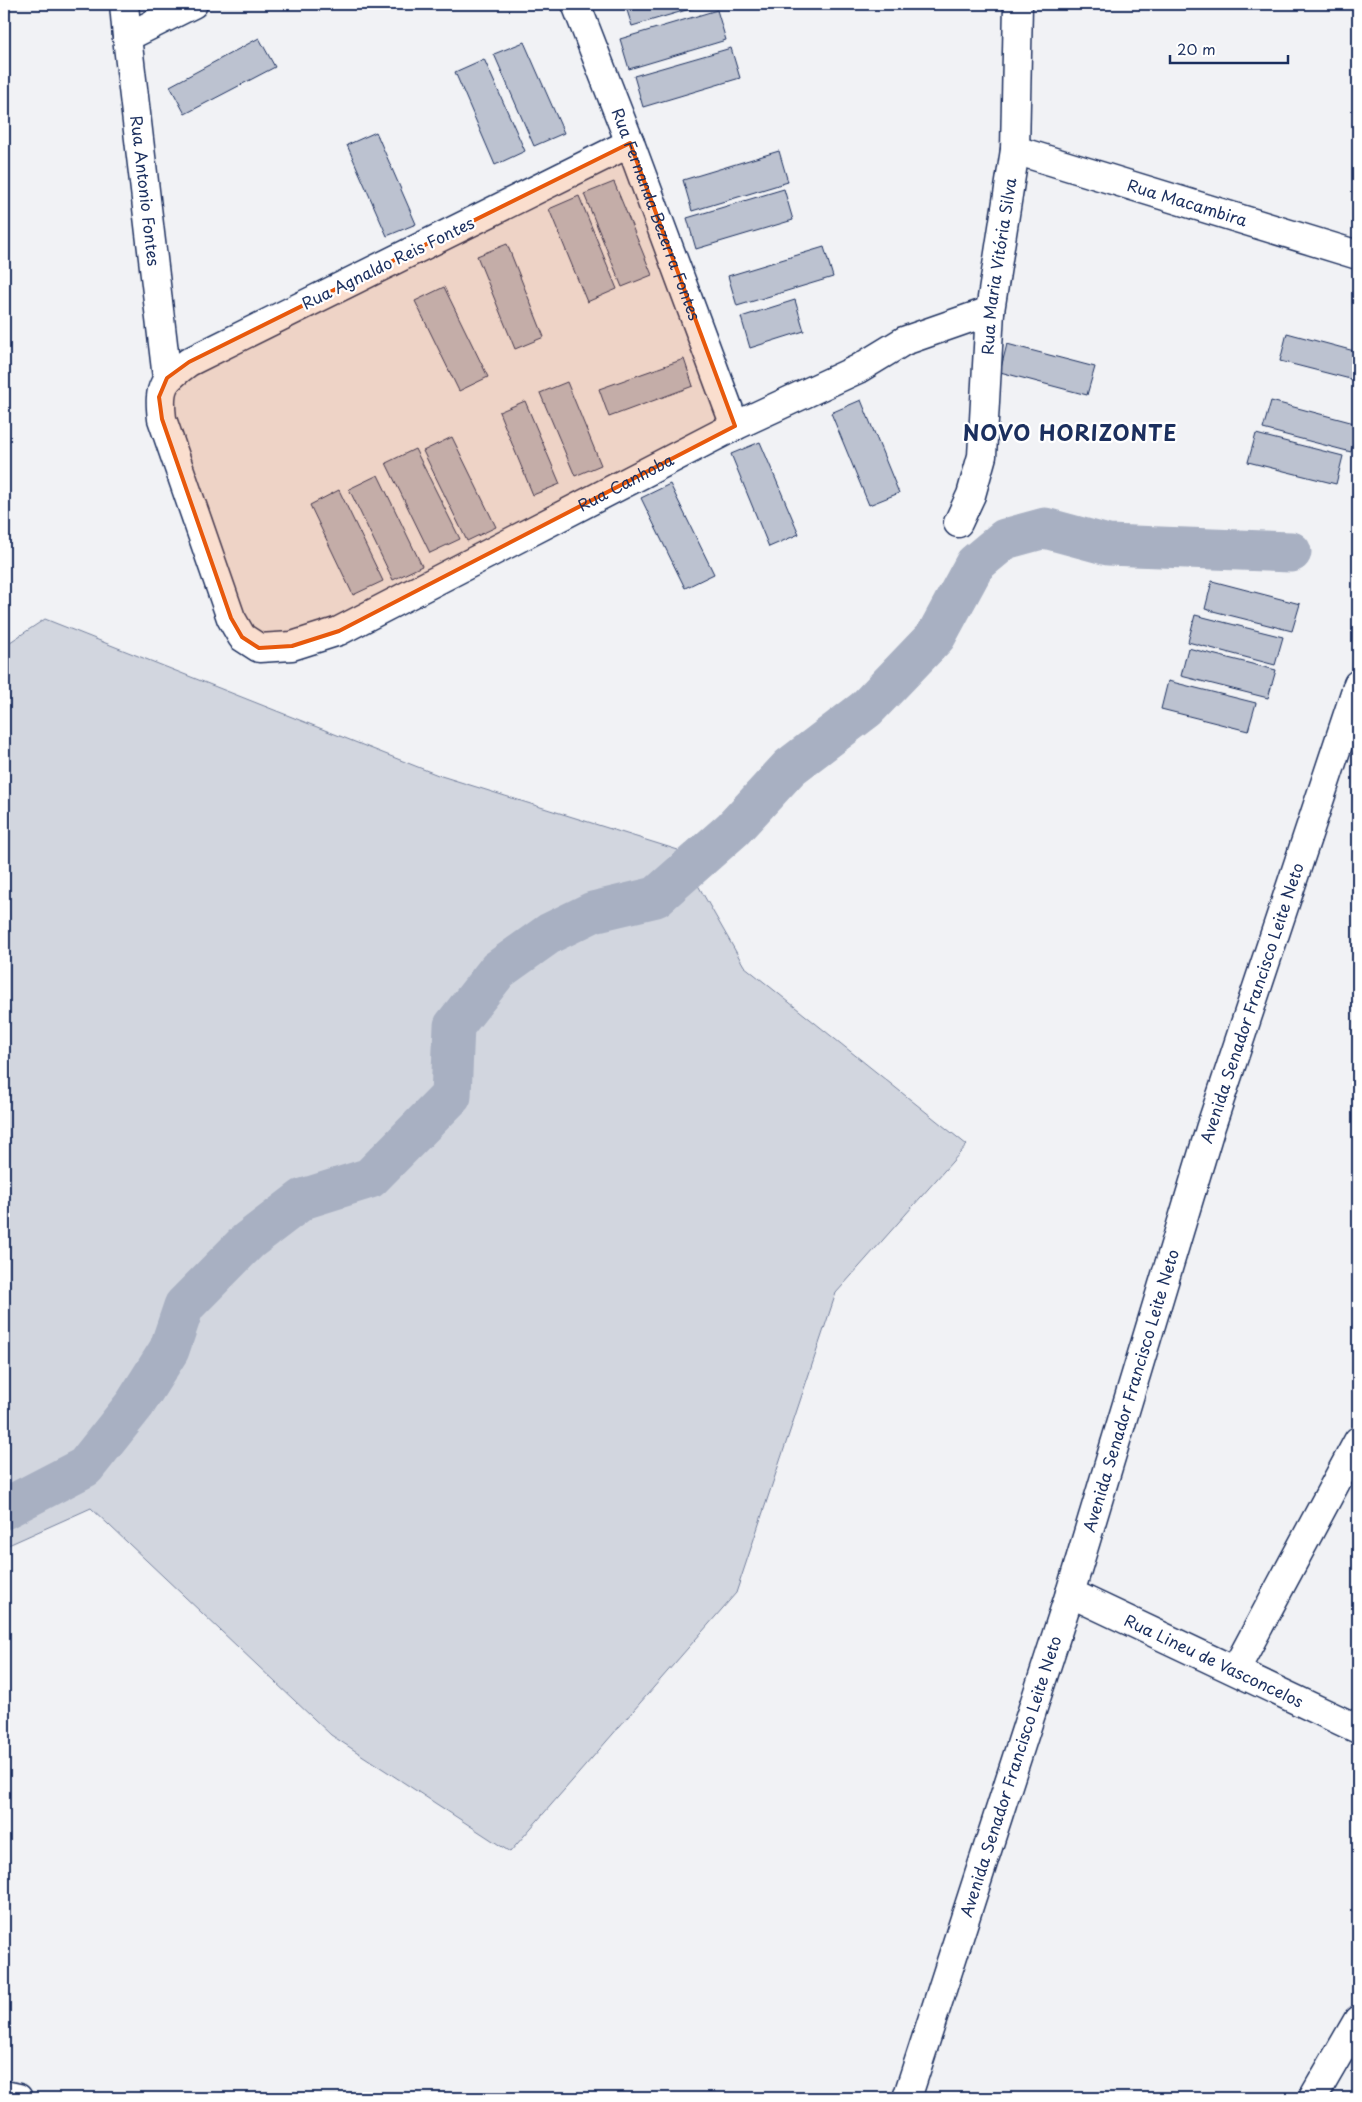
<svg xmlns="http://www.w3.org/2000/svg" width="1362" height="2102" font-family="'Playpen Sans',sans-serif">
	<rect width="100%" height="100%" fill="#f1f2f5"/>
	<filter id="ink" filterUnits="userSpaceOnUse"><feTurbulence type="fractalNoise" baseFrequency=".02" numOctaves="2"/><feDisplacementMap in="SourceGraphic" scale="10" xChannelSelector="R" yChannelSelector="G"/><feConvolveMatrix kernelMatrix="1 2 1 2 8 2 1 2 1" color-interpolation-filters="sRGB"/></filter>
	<g filter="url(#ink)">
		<path fill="#d2d6df" stroke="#76829e" d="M 45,619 L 438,775 L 678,850 L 744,966 L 967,1145 L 836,1293 L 736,1593 L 510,1852 L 331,1735 L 91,1508 L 4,1547 L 4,646 Z"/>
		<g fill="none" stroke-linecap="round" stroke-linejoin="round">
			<path stroke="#a8b0c2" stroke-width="41" d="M 4,1509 L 85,1467 L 135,1404 L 169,1350 L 184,1306 L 248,1241 L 303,1199 L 370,1178 L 451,1096 L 454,1026 L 498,970 L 550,933 L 593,912 L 656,897 L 733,829 L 790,767 L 866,709 L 936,636 L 975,564 L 1005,539 L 1045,528 L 1108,545 L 1291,552"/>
		</g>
		<path fill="#bcc2d0" stroke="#1b2f5e" d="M 625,4 L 707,4 L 632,26 Z
			M 717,10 L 726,40 L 629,69 L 620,39 Z
			M 259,38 L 275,67 L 185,114 L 170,86 Z
			M 524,42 L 564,133 L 534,146 L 494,54 Z
			M 731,48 L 740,78 L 643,107 L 634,76 Z
			M 484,59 L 525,151 L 495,165 L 455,72 Z
			M 376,132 L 416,224 L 387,236 L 347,145 Z
			M 779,151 L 788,182 L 692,211 L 683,180 Z
			M 614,182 L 652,275 L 622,287 L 584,194 Z
			M 784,189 L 793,220 L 696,249 L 687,218 Z
			M 579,196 L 617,289 L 587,302 L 549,209 Z
			M 507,244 L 544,337 L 515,349 L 477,256 Z
			M 824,247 L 833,277 L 737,306 L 728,276 Z
			M 444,287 L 488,377 L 459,391 L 415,301 Z
			M 795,300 L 804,331 L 750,348 L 741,317 Z
			M 1287,333 L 1358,352 L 1358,381 L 1280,361 Z
			M 1007,344 L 1095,367 L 1087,395 L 1000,372 Z
			M 684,359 L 693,386 L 609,417 L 599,389 Z
			M 567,382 L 601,465 L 575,476 L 540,393 Z
			M 861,400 L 899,493 L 869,505 L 831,413 Z
			M 525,401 L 560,484 L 533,495 L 499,412 Z
			M 1271,401 L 1358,424 L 1351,452 L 1263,429 Z
			M 1256,434 L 1343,456 L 1336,484 L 1248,462 Z
			M 452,437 L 496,527 L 467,541 L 423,451 Z
			M 760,442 L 799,534 L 769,547 L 731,454 Z
			M 415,449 L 460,539 L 430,553 L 386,463 Z
			M 378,475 L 422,566 L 393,580 L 349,489 Z
			M 670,484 L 714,574 L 685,588 L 641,498 Z
			M 339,490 L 383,581 L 353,595 L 310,505 Z
			M 1212,581 L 1300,604 L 1292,631 L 1205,609 Z
			M 1195,615 L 1283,637 L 1275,665 L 1188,642 Z
			M 1188,648 L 1276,670 L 1268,698 L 1181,676 Z
			M 1168,681 L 1256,703 L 1248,731 L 1161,709 Z"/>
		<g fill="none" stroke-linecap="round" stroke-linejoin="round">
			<g stroke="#1b2f5e" stroke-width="31">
				<g id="minor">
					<path id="s1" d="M 124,4 L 127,37 L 167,378"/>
					<path id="s2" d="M 576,4 L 630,143 L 735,426"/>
					<path d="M 127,37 L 193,4"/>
					<path id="s3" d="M 630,143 L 189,362 C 163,381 158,385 162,419 L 231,618 L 242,637 L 259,648 L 292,646 L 339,631 L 735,426 L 858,369 L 904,341 L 990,311"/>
					<path id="s4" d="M 1015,150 L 1358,255"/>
					<path id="s5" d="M 958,523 L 971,495 L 982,456 L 990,311 L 1015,150 L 1018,4"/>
					<path id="s6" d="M 1070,1593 L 1358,1729"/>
					<path d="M 1236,1669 L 1358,1441"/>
					<path d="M 4,2095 L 18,2098"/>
					<path id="s7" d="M 907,2098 L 1070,1593 L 1210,1129 L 1358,684"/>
					<path d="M 1313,2098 L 1358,2020"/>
				</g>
			</g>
			<use href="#minor" stroke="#fff" stroke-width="28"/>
		</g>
	</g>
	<path fill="#e8590c" fill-opacity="0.2" stroke="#e8590c" stroke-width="4" stroke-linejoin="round" d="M 630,143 L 735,426 L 339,631 L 292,646 L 259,648 L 242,637 L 231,618 L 162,419 L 159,397 L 167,378 L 189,362 Z"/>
	<g text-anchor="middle" stroke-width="4.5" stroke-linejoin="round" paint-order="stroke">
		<g font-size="16" fill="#1b2f5e" stroke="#fff">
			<text dy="6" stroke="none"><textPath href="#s1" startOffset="188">Rua Antonio Fontes</textPath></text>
			<text dy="6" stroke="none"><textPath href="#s4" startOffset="180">Rua Macambira</textPath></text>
			<text dy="6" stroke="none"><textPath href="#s2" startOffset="225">Rua Fernanda Bezerra Fontes</textPath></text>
			<text transform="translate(388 263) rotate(-26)" y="6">Rua Agnaldo Reis Fontes</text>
			<text dy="6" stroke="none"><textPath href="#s5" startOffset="262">Rua Maria Vitória Silva</textPath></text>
			<text dy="6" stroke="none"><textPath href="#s3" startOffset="1219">Rua Canhoba</textPath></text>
			<text dy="6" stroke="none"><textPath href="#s7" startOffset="1148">Avenida Senador Francisco Leite Neto</textPath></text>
			<text dy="6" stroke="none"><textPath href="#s7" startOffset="742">Avenida Senador Francisco Leite Neto</textPath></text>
			<text dy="6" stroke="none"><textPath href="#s6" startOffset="159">Rua Lineu de Vasconcelos</textPath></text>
			<text dy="6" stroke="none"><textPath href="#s7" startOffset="338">Avenida Senador Francisco Leite Neto</textPath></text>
		</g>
		<g font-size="21" font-weight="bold" letter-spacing="1" fill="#1b2f5e" stroke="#fff">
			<text x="1070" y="441">NOVO HORIZONTE</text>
		</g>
	</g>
	<rect width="1362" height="2102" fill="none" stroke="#fff" stroke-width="20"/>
	<rect x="10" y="10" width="1342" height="2082" fill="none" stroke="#1b2f5e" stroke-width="2" filter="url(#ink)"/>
	<path d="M1170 55v8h118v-8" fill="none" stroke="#1b2f5e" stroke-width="2.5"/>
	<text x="1177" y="55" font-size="15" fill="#1b2f5e" stroke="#ffffff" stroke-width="4" paint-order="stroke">20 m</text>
</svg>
